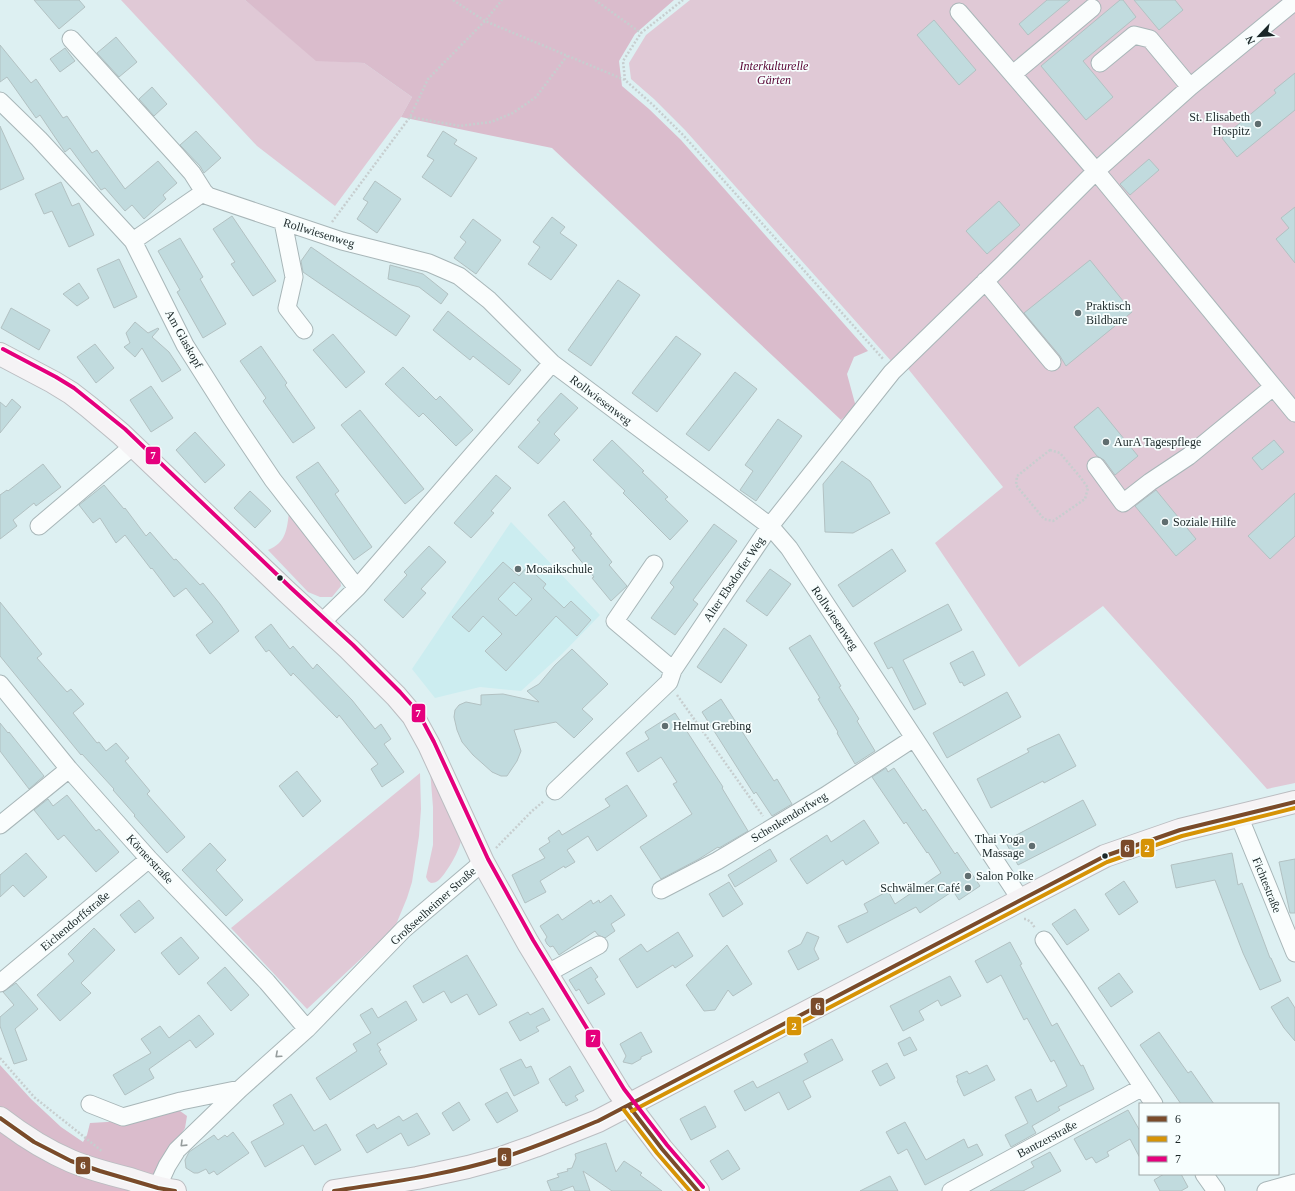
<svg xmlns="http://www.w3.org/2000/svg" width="1295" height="1191" font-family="Georgia,serif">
	<rect width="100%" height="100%" fill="#ddf0f2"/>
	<path fill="#ccedf0" d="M 511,522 L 600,615 L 562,654 L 521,691 L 480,687 L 435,698 L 412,669 Z"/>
	<path fill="#e0c9d6" d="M 121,0 L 245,0 L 316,60 L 364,63 L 412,97 L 401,117 L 335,206 L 257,146 Z
		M 690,0 L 1295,0 L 1295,783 L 1267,789 L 1103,606 L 1019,667 L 935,543 L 1003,487 L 897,355 L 892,362 L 685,130 L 654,99 L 631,79 L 629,63 L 646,35 Z
		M 289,512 L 340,579 L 341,586 L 332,597 L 320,597 L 308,592 L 268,550 C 286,543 287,529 289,512 Z
		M 430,770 L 461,840 C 460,850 447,872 440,879 C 437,882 434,883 431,883 L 428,881 L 426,877 L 433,845 L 433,807 Z
		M 420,773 L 421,809 L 419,836 L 412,882 L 407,898 L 395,927 L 307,1009 L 231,928 Z"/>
	<path fill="#dabccc" d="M 245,0 L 674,0 L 635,34 L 619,61 L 622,86 L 649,109 L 681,140 L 868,351 L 854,357 L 847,374 L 856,407 L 841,420 L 552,148 L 401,117 L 412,97 L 364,63 L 316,61 Z
		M 0,1065 L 31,1099 L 61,1127 L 83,1142 L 87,1135 L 90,1123 L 124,1121 L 176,1108 L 187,1116 L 185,1128 L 153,1176 L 135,1170 L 128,1191 L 0,1191 Z"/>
	<path fill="#c1dbde" stroke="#b2c1c2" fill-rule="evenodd" d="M 34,0 L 79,0 L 85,7 L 59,29 Z
		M 1047,0 L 1070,0 L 1028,35 L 1019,24 Z
		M 1120,0 L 1123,0 L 1136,17 L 1083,61 L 1113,97 L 1086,120 L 1041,66 Z
		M 1134,0 L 1175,0 L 1183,10 L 1159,30 Z
		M 934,20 L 976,70 L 959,85 L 917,35 Z
		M 116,37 L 137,62 L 119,77 L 97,53 Z
		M 0,45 L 31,83 L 36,79 L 63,118 L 67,116 L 92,153 L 97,150 L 125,189 L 158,161 L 177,183 L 163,195 L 166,199 L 144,219 L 132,205 L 125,211 L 105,188 L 101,190 L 70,148 L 65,152 L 40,115 L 36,118 L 7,77 L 0,82 Z
		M 65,48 L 75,61 L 60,72 L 50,59 Z
		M 1295,73 L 1295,110 L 1237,157 L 1222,138 L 1276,93 L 1274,90 Z
		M 152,87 L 167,104 L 154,116 L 139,99 Z
		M 0,126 L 24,179 L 0,190 Z
		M 196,131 L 221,158 L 204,173 L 200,166 L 180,145 Z
		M 443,131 L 457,140 L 454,144 L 477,158 L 451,197 L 422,177 L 434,160 L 427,156 Z
		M 1149,159 L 1159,170 L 1130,195 L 1120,184 Z
		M 375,181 L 401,199 L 377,233 L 357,219 L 368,202 L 363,199 Z
		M 61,182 L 72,206 L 79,203 L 94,235 L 69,247 L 52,211 L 44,214 L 35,194 Z
		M 999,201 L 1020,225 L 987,254 L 966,231 Z
		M 1295,207 L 1295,263 L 1276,239 L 1289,228 L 1281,218 Z
		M 232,216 L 276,281 L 253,296 L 231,264 L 235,262 L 213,229 Z
		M 552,217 L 565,227 L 560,233 L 577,245 L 551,280 L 528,264 L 540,247 L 533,242 Z
		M 473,219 L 501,240 L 476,274 L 454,258 L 466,242 L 460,237 Z
		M 180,238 L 203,277 L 200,279 L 226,324 L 203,338 L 177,292 L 180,290 L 158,251 Z
		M 311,247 L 410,316 L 396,336 L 303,272 L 301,261 Z
		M 119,259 L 137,297 L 114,308 L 97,269 Z
		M 1090,260 L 1132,312 L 1066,366 L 1060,356 L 1024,313 Z
		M 390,265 L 423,274 L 448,294 L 441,304 L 419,287 L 388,279 Z
		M 618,280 L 640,295 L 591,366 L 568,350 Z
		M 79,283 L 89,298 L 77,306 L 63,294 Z
		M 11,308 L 50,330 L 39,350 L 1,328 Z
		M 448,311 L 521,370 L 509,385 L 473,356 L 470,360 L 433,330 Z
		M 135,322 L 148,333 L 158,328 L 159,329 L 152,337 L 169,352 L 181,370 L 162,382 L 142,348 L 135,357 L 124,347 L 130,343 L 126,333 Z
		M 333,334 L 365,372 L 346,388 L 313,350 Z
		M 676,336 L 701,354 L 657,412 L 632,393 Z
		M 95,344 L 114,368 L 96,383 L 77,357 Z
		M 261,346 L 287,383 L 285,385 L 315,428 L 293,443 L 263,401 L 266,398 L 240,361 Z
		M 403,367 L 436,400 L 440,396 L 473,430 L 456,446 L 423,413 L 419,417 L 385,384 Z
		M 735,372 L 757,389 L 709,451 L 686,434 Z
		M 151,386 L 173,418 L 151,432 L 130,400 Z
		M 561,393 L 578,408 L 554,434 L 560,440 L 538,464 L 518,447 L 540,422 L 537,420 Z
		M 12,399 L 21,407 L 0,433 L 0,402 L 6,407 Z
		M 1098,407 L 1138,456 L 1115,475 L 1104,460 L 1097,456 L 1074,427 Z
		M 360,410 L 424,489 L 405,504 L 341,425 Z
		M 778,419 L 802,436 L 756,501 L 740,490 L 753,471 L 745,465 Z
		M 195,432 L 225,465 L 205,483 L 176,450 Z
		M 612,440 L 644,471 L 642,472 L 668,497 L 665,499 L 688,521 L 670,540 L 623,493 L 625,491 L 593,460 Z
		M 1274,440 L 1284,452 L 1262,470 L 1252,458 Z
		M 842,461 L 870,481 L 890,513 L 853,533 L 825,532 L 823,484 Z
		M 318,462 L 339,491 L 335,494 L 372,547 L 354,560 L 296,477 Z
		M 43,464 L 61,487 L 36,506 L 34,503 L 13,520 L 17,526 L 0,539 L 0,495 L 7,490 L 8,491 Z
		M 496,475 L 511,488 L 491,511 L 494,513 L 471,538 L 454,523 Z
		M 104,485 L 124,509 L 125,508 L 146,536 L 150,532 L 174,560 L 176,559 L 200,585 L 203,583 L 220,604 L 239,631 L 210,654 L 196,635 L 213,622 L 186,588 L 174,597 L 152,568 L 151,569 L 125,535 L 116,543 L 100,518 L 93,523 L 79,505 Z
		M 1156,490 L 1196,539 L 1176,556 L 1135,506 Z
		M 250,491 L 271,511 L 255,528 L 234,508 Z
		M 1295,493 L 1295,536 L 1270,559 L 1248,536 Z
		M 564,501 L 592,534 L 590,535 L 612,562 L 609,565 L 627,586 L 611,601 L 592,578 L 594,577 L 572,550 L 575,548 L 548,515 Z
		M 714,524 L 737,541 L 693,600 L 698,604 L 675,635 L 651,618 L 674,587 L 670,583 Z
		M 429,546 L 446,562 L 421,589 L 426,593 L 403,618 L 384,600 L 407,575 L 404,572 Z
		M 892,549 L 906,571 L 853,607 L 838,585 Z
		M 503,562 L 519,576 L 527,567 L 546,584 L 543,588 L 564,608 L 571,601 L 591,620 L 577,636 L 556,616 L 506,671 L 485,651 L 502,634 L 483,616 L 469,632 L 452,617 ZM 514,582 L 532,599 L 516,616 L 498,599 Z
		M 770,569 L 791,584 L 767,616 L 746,601 Z
		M 0,602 L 42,654 L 37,658 L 67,692 L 71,689 L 84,704 L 73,713 L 97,743 L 99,742 L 106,751 L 116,743 L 129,758 L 125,761 L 150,791 L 147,794 L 185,837 L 167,853 L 134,816 L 135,815 L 113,790 L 114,789 L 82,754 L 81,755 L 0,656 Z
		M 948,604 L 962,630 L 903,660 L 926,704 L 914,710 L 892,667 L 888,669 L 874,643 Z
		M 271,624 L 290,649 L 293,646 L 313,669 L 317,664 L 352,700 L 375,729 L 381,724 L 391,739 L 384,744 L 404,772 L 382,787 L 371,769 L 378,764 L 339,715 L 337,718 L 293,673 L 291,676 L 269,650 L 266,652 L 255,637 Z
		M 724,628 L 747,645 L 721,683 L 697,667 Z
		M 810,635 L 841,686 L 839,687 L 859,719 L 857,721 L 875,751 L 855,764 L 837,733 L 838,732 L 818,699 L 820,698 L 789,648 Z
		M 572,649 L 608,684 L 582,709 L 593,719 L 574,738 L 556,722 L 514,730 L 521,751 L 517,761 L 507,776 L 501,776 L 492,772 L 473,755 L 462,742 L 457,730 L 454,717 L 455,710 L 459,705 L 466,702 L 481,705 L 481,695 L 503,694 L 539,702 L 527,691 L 539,684 L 555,665 Z
		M 973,651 L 985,675 L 964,686 L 962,682 L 960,683 L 950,663 Z
		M 1007,692 L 1021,717 L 947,758 L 933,733 Z
		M 721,699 L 774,781 L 777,779 L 792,804 L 772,816 L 756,792 L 754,794 L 702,712 Z
		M 675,713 L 723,787 L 722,788 L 748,831 L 719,848 L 718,847 L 699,859 L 661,879 L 640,847 L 692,814 L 673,784 L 677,782 L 661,757 L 638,772 L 626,753 L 649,739 L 645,732 Z
		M 0,723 L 8,733 L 9,732 L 44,776 L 29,789 L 0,751 Z
		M 1059,734 L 1076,766 L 1044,783 L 1043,781 L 991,808 L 977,779 L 1029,752 L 1027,749 Z
		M 886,768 L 888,772 L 894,768 L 923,811 L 925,809 L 955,854 L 957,852 L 980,886 L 959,900 L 953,891 L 920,913 L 916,907 L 847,943 L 838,926 L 868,912 L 864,904 L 888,891 L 895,904 L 941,873 L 928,852 L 927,853 L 906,822 L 904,824 L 872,777 Z
		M 297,771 L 321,801 L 303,817 L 279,786 Z
		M 627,785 L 647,816 L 597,851 L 588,836 L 567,850 L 575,862 L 565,868 L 564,866 L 540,881 L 546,892 L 525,903 L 512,875 L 545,858 L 539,849 L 550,842 L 548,838 L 559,830 L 562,835 L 610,806 L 605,799 Z
		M 67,795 L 96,831 L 99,829 L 119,852 L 96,872 L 64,835 L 58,840 L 34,810 L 48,799 L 53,806 Z
		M 1083,800 L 1096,825 L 1018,865 L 1005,841 Z
		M 864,820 L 879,843 L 846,865 L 843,860 L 807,884 L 790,859 L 827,835 L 831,842 Z
		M 210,843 L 226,860 L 216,870 L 243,900 L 226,916 L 182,870 Z
		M 770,849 L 777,861 L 735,887 L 728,875 Z
		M 26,853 L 47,877 L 24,897 L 13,885 L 0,897 L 0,875 Z
		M 1232,853 L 1238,885 L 1242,883 L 1270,958 L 1271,958 L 1281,981 L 1260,990 L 1243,953 L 1215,880 L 1176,888 L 1171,865 Z
		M 1295,859 L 1295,913 L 1290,913 L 1279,862 Z
		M 1124,881 L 1138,902 L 1119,915 L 1105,894 Z
		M 729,882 L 743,904 L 723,917 L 709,894 Z
		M 611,895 L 625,915 L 611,924 L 615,931 L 605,938 L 598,935 L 595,931 L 559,955 L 553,946 L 550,947 L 547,944 L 545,940 L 547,937 L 540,926 L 558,914 L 562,920 L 591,900 L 593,904 L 599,900 L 600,903 Z
		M 139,900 L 154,918 L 135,933 L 120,915 Z
		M 1075,909 L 1089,930 L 1067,945 L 1052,924 Z
		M 94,928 L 115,950 L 81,983 L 91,993 L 60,1021 L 37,995 L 74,961 L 68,954 Z
		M 678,932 L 693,956 L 675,968 L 673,965 L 637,988 L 619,959 L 641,944 L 647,952 Z
		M 807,932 L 819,937 L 814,949 L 819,959 L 798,970 L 788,951 L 801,944 Z
		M 181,937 L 199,958 L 179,975 L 161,953 Z
		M 1010,942 L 1022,964 L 1020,965 L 1052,1026 L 1057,1023 L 1081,1066 L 1083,1065 L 1094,1089 L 1058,1107 L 1060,1110 L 1032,1126 L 1036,1133 L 1011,1147 L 1005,1135 L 1028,1123 L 1015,1097 L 1031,1089 L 1037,1102 L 1067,1086 L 1054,1060 L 1051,1062 L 1027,1018 L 1024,1020 L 1001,975 L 987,983 L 975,961 Z
		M 727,945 L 752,984 L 733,996 L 728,990 L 715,1010 L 704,1011 L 686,985 Z
		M 467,955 L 497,1005 L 479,1015 L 467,994 L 451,1003 L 444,991 L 423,1003 L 413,986 Z
		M 225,967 L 249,995 L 231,1011 L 207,983 Z
		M 591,967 L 598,977 L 595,979 L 605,994 L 588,1004 L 579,989 L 576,991 L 569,980 Z
		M 1119,973 L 1133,992 L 1111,1007 L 1098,988 Z
		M 950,976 L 961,996 L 941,1006 L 938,1000 L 919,1011 L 924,1020 L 903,1031 L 890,1006 Z
		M 16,983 L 38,1009 L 15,1029 L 27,1060 L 14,1064 L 0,1026 L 0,1017 L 14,1005 L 3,992 Z
		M 1288,997 L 1295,1008 L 1295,1041 L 1284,1028 L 1271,1007 Z
		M 406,1001 L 417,1020 L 377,1044 L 381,1050 L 379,1051 L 387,1064 L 330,1100 L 316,1078 L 357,1051 L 353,1044 L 371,1033 L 360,1015 L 372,1008 L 378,1018 Z
		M 543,1008 L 550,1020 L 536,1027 L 539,1031 L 520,1041 L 509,1022 L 528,1012 L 530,1015 Z
		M 199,1015 L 214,1034 L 196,1048 L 190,1040 L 149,1069 L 154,1078 L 125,1095 L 113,1075 L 151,1053 L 141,1039 L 160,1026 L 169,1038 Z
		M 641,1032 L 652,1052 L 641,1057 L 641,1059 L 632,1064 L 623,1062 L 626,1056 L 620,1044 Z
		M 1159,1032 L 1188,1073 L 1191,1071 L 1214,1104 L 1181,1104 L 1140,1045 Z
		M 910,1037 L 917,1050 L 904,1056 L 898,1043 Z
		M 832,1039 L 843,1060 L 803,1081 L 811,1097 L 788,1110 L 779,1092 L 745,1111 L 734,1091 L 753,1081 L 757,1088 L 808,1062 L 804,1054 Z
		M 521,1059 L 526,1068 L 531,1066 L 539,1083 L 514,1096 L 500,1069 Z
		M 887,1063 L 895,1078 L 880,1086 L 872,1071 Z
		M 987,1065 L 995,1080 L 964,1096 L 957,1081 L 958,1080 L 956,1076 L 967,1071 L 969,1074 Z
		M 570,1066 L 584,1091 L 575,1096 L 578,1100 L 566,1106 L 564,1102 L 563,1103 L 549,1079 Z
		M 507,1092 L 518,1111 L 497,1123 L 485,1104 Z
		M 291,1094 L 314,1131 L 326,1124 L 341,1150 L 315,1165 L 303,1145 L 265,1167 L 251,1142 L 284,1124 L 273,1105 Z
		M 459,1102 L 470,1120 L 453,1131 L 442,1113 Z
		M 705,1106 L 716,1127 L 691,1140 L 680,1119 Z
		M 1128,1110 L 1140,1131 L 1140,1158 L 1130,1139 L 1107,1152 L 1109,1156 L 1096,1163 L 1092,1157 L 1086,1160 L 1074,1139 Z
		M 417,1113 L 430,1134 L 408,1146 L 401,1133 L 367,1153 L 356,1135 L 374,1124 L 377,1129 L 399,1116 L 403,1121 Z
		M 905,1122 L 926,1160 L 964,1139 L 968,1148 L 977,1144 L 983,1155 L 925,1185 L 907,1149 L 898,1154 L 886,1132 Z
		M 233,1132 L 249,1153 L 217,1175 L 214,1171 L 209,1174 L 206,1169 L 198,1173 L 194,1173 L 186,1168 L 185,1160 L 189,1152 L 214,1135 L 218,1140 L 225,1135 L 227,1137 Z
		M 606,1143 L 616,1172 L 624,1161 L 642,1173 L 640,1175 L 662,1191 L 612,1191 L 583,1171 L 590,1191 L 575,1191 L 573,1186 L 560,1191 L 551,1191 L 547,1181 L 559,1177 L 557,1174 L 568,1171 L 567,1169 L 572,1168 L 576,1158 L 575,1154 Z
		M 728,1150 L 740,1169 L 722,1180 L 710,1161 Z
		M 1050,1152 L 1061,1171 L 1023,1191 L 990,1191 L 1034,1167 L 1031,1162 Z
		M 1164,1174 L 1181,1174 L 1188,1187 L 1181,1191 L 1160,1191 L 1154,1180 Z
		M 890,1176 L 898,1191 L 860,1191 Z"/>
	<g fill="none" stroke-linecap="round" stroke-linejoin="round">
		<g stroke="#a8b6b8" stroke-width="19">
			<path id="minor" d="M 1295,1 L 1190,87 L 1096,171 L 1295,413
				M 71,39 L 177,156 L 192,173 L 204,192 L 208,196 L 342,241 L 429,263 L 459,276 L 489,300 L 552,363 L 770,526 L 789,548 L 1021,900
				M 1100,63 L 1134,35 L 1150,39 L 1190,87
				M 1013,74 L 1092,8
				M 0,101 L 39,139 L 133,241 L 185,345 L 230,416 L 273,480 L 357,588
				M 283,222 L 294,277 L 287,308 L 304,330
				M 133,241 L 204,192
				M 985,281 L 1052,362
				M 1096,466 L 1123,503 L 1150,482 L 1189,456 L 1273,387
				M 39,526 L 133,446
				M 654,564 L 615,621 L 673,670
				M 321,623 L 357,588 L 552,363
				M 0,684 L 69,769 L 149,859 L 267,982 L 307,1029
				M 555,791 L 669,682 L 673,670 L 770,526 L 892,372 L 1003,264 L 1096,171 L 959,12
				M 1239,816 L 1295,953
				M 0,825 L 69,769
				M 661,890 L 717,861 L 825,796 L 914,738
				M 1044,940 L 1075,985 L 1154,1104
				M 546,974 L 599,945
				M 0,983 L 149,859
				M 90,1104 L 123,1117 L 181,1101 L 240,1089
				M 1204,1174 L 1216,1191
				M 157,1188 L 167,1166 L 177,1150 L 240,1089 L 307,1029 L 404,929 L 483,862
				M 951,1191 L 1143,1087
				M 1266,1191 L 1295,1183"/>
		</g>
		<g stroke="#bbbdc1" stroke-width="24">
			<path id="major" d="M 0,354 L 53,382 L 71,393 L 89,407 L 121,434 L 287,592 L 349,649 L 396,696 L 413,716 L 429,745 L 483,862 L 528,943 L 619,1092 L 662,1149 L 698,1191
				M 0,1118 C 22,1135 45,1150 71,1161 C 90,1169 110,1174 130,1179 C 145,1184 159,1189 175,1191
				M 334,1191 L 417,1178 L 468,1167 L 501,1158 L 535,1146 L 598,1121 L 1105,856 L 1180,830 L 1295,802"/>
		</g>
		<path stroke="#c7cecf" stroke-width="2.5" stroke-dasharray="2 2" stroke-linecap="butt" d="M 453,0 L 485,21 L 625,80 L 653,105 L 684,136 L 884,360
			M 595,0 L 641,33
			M 625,80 L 623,61 L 641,33 L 683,0
			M 410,117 L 460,126 L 491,122 L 513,113 L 536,97 L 567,56
			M 332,222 L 410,117 L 428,79 L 485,21 L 502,0
			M 1050,450 L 1060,453 L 1081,478 L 1088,488 L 1085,499 L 1053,521 L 1044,519 L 1016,485 L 1017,476 Z
			M 677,695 L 763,816
			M 496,848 L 532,811 L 544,801
			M 1024,919 L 1026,919 L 1031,922 L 1035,928
			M 0,1058 L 34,1097 L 103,1152"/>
		<use href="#minor" stroke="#fafdfd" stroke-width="17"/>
		<use href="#major" stroke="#f5f3f5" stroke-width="22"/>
		<g stroke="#f7fefe" stroke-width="7">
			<path id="bus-1" d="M 629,1106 L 662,1149 L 698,1191
				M 0,1118 L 34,1142 L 71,1161 L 100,1171 L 158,1188 L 175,1191
				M 334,1191 C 390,1182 447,1175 501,1158 C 534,1148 566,1134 598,1121 L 1105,856 L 1180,830 L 1295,802"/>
		</g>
		<g stroke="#f7fefe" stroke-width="7">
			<path id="bus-2" d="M 624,1110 L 657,1153 L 690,1191
				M 632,1111 L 1107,862 L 1182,836 L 1295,808"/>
		</g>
		<g stroke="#f7fefe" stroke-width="7">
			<path id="bus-3" d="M 3,349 L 56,377 L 74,388 L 125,429 L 291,588 L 353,645 L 400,692 L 418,712 L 434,742 L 488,859 L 533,940 L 624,1089 L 667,1145 L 703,1187"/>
		</g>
		<use href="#bus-1" stroke="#7a4b2a" stroke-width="4"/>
		<use href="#bus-2" stroke="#d69306" stroke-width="4"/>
		<use href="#bus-3" stroke="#e5007d" stroke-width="4"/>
	</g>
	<defs><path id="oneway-chevron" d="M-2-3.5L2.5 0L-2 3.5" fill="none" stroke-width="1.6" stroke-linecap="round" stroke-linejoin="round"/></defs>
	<g stroke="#969d9d">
		<use href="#oneway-chevron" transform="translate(278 1055) rotate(138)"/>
		<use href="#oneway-chevron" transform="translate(183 1144) rotate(136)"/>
	</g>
	<g fill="#5f6d6f" stroke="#f7fefe" stroke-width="1.5">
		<circle cx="1258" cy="124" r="4"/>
		<circle cx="1078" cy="313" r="4"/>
		<circle cx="1106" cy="442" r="4"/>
		<circle cx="1165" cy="522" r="4"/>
		<circle cx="518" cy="569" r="4"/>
		<circle cx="665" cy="726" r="4"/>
		<circle cx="1032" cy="846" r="4"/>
		<circle cx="968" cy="876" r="4"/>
		<circle cx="968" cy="888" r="4"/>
	</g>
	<g fill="#1b2728" stroke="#f7fefe" stroke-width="1.5">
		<circle cx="280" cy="578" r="3.5"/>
		<circle cx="1105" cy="856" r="3.5"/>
	</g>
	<g text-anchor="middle" stroke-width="3.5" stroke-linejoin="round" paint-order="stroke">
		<g font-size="12" font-style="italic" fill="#560131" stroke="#f7fefe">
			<text x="774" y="70">Interkulturelle<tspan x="774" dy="14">Gärten</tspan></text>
		</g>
		<g font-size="12" fill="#1b2728" stroke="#f7fefe" text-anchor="start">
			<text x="1250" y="121" text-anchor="end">St. Elisabeth<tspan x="1250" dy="14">Hospitz</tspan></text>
			<text x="1086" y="310">Praktisch<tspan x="1086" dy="14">Bildbare</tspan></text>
			<text x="1114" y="446">AurA Tagespflege</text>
			<text x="1173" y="526">Soziale Hilfe</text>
			<text x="526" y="573">Mosaikschule</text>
			<text x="673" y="730">Helmut Grebing</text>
			<text x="1024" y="843" text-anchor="end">Thai Yoga<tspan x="1024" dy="14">Massage</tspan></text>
			<text x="976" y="880">Salon Polke</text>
			<text x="960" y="892" text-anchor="end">Schwälmer Café</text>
		</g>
		<g font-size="12" fill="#1b2728" stroke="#f7fefe">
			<text transform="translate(319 233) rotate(17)" y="4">Rollwiesenweg</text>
			<text transform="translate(184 339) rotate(61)" y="4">Am Glaskopf</text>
			<text transform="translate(601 400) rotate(37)" y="4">Rollwiesenweg</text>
			<text transform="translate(734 579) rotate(-56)" y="4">Alter Ebsdorfer Weg</text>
			<text transform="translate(835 618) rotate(56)" y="4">Rollwiesenweg</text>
			<text transform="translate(789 817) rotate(-31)" y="4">Schenkendorfweg</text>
			<text transform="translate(150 859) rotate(47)" y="4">Körnerstraße</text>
			<text transform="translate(1267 885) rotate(68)" y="4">Fichtestraße</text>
			<text transform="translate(433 906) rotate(-42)" y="4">Großseelheimer Straße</text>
			<text transform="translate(75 921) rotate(-40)" y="4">Eichendorffstraße</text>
			<text transform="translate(1047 1139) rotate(-28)" y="4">Bantzerstraße</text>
		</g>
	</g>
	<g stroke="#f7fefe" stroke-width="1.5">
		<rect x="145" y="446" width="16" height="19" rx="4" fill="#e5007d"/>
		<rect x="411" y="703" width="15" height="20" rx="4" fill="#e5007d"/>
		<rect x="1140" y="838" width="15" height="20" rx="4" fill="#d69306"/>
		<rect x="1120" y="839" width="15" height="19" rx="4" fill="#7a4b2a"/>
		<rect x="810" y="997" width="15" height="19" rx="4" fill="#7a4b2a"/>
		<rect x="786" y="1016" width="16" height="20" rx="4" fill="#d69306"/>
		<rect x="585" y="1029" width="16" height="19" rx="4" fill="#e5007d"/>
		<rect x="497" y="1147" width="15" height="20" rx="4" fill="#7a4b2a"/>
		<rect x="75" y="1156" width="16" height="19" rx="4" fill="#7a4b2a"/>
	</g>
	<g font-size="11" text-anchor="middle" font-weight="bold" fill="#fff">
		<text x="153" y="459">7</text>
		<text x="418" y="717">7</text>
		<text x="1147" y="852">2</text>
		<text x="1127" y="852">6</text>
		<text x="818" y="1010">6</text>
		<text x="794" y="1030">2</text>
		<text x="593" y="1042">7</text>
		<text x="504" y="1161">6</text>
		<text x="83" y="1169">6</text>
	</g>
	<rect x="1139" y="1103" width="140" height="72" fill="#f7fefe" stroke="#9fa8a8"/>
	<rect x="1147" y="1116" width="20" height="6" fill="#7a4b2a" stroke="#9fa8a8"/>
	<text x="1175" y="1123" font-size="12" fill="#1b2728">6</text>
	<rect x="1147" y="1136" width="20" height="6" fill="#d69306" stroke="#9fa8a8"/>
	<text x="1175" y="1143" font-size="12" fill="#1b2728">2</text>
	<rect x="1147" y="1156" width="20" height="6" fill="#e5007d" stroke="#9fa8a8"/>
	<text x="1175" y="1163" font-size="12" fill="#1b2728">7</text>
	<g transform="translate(1259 36) rotate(245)" stroke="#f7fefe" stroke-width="3" paint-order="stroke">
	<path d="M0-3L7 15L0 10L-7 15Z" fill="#1b2728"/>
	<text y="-6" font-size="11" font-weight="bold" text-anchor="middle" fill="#1b2728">N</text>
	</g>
</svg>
